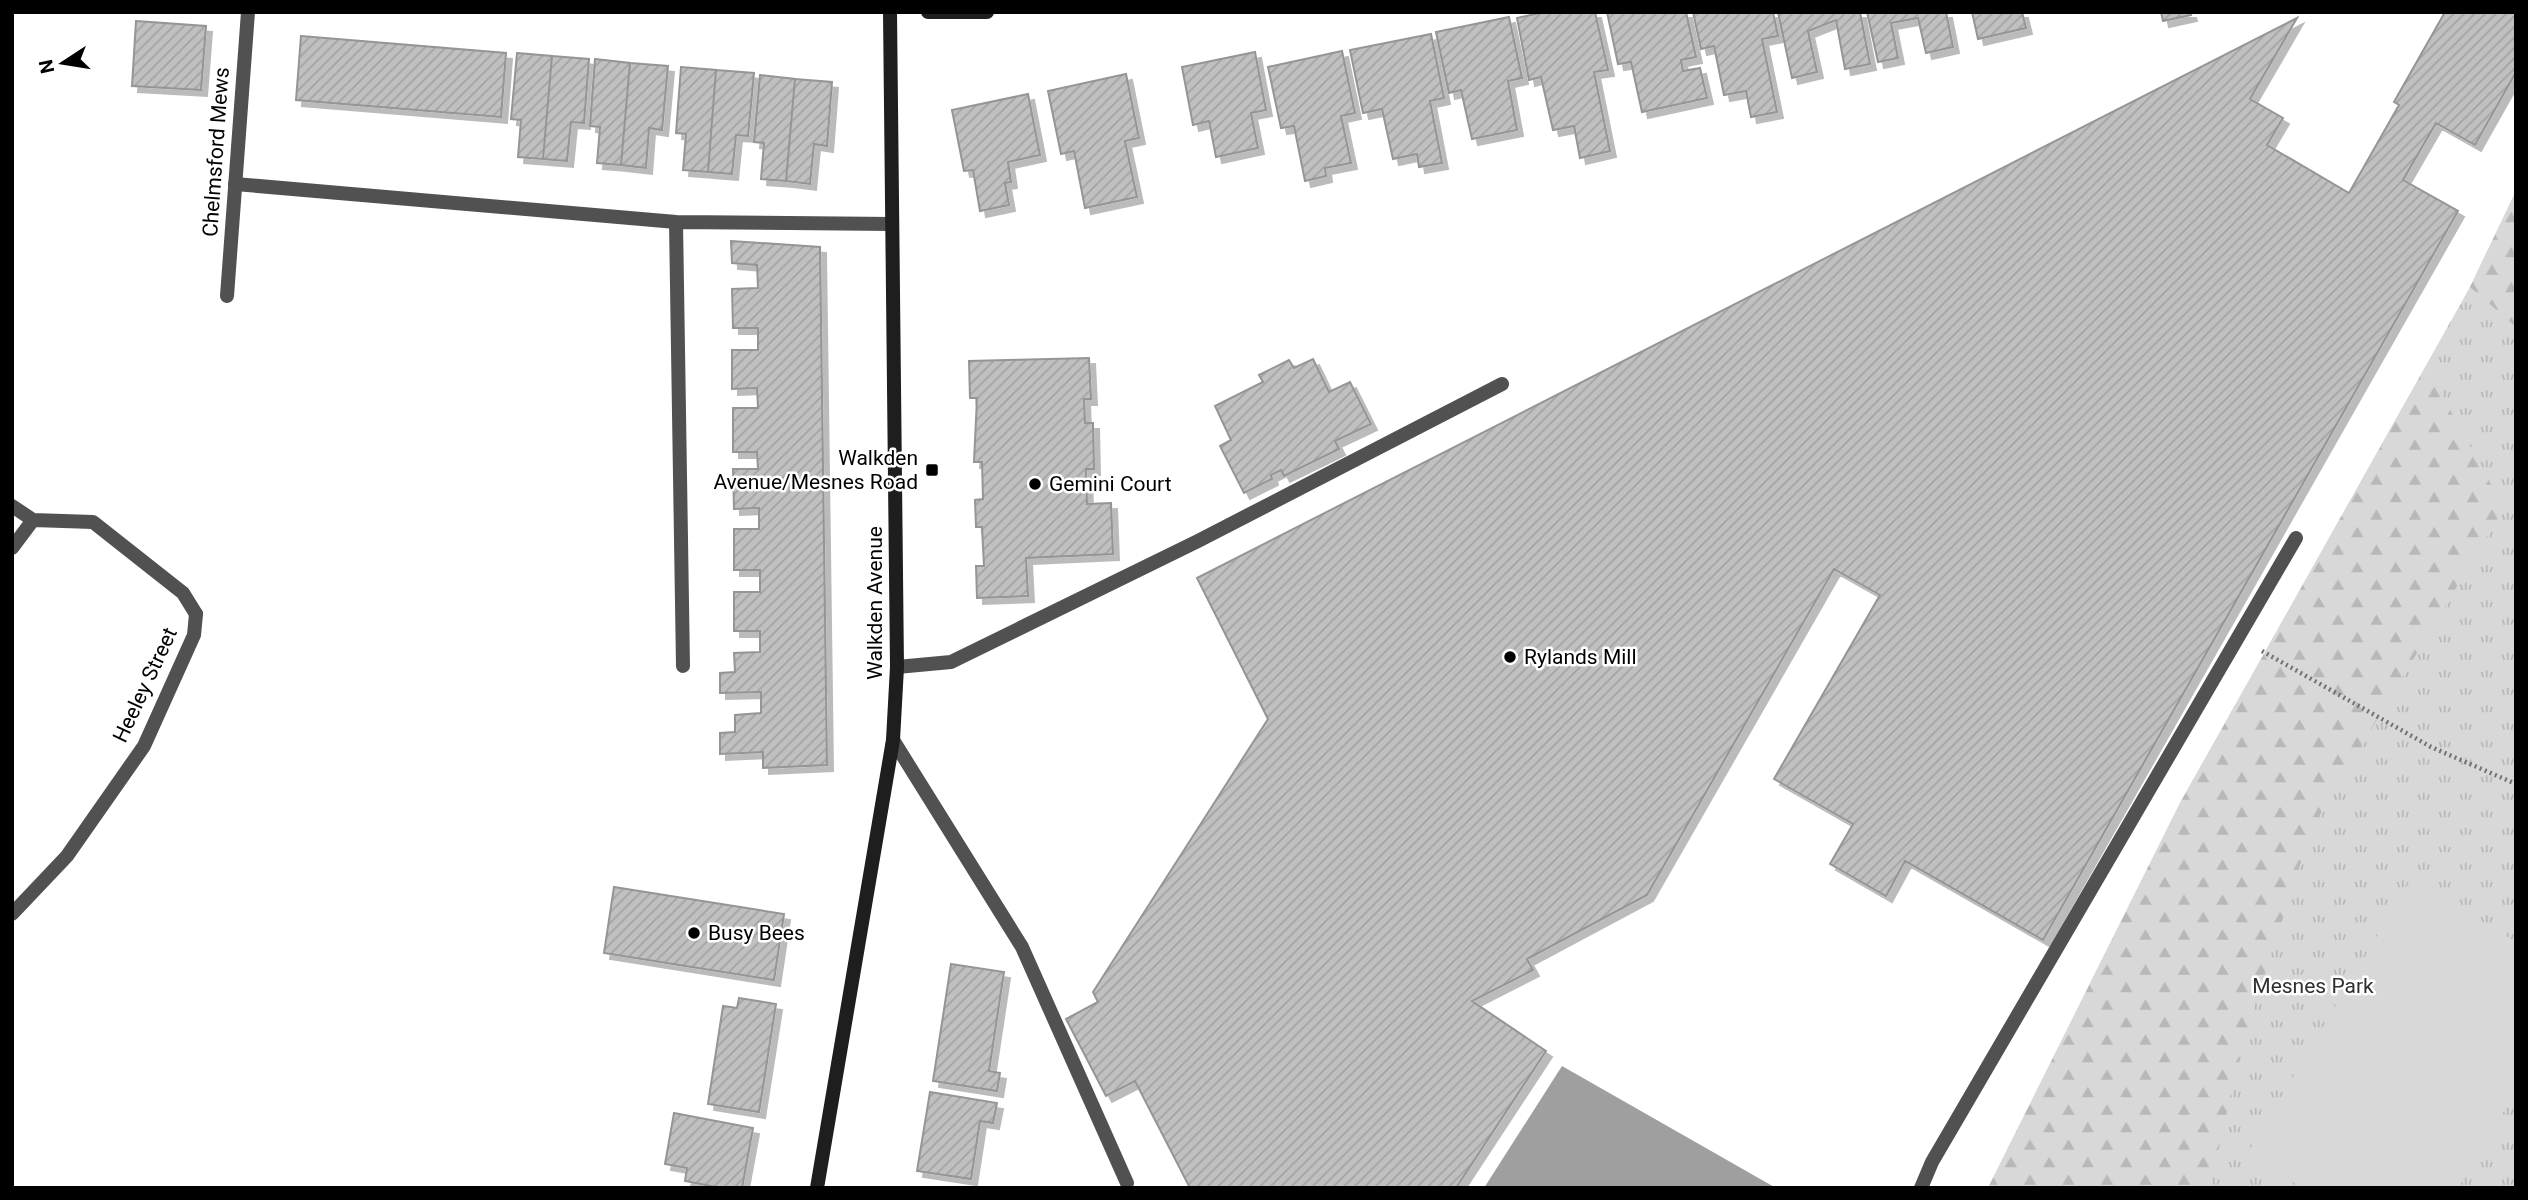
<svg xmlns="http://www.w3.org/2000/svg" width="2528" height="1200" font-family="Roboto,sans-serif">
	<defs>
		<pattern id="grass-tufts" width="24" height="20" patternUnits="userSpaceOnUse" patternTransform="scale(1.75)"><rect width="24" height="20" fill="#d8d8d8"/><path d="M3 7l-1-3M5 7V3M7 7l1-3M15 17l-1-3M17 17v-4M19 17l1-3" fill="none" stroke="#b8b8b8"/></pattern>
		<pattern id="forest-firs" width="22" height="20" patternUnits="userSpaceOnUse" patternTransform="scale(1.75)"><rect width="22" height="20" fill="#d8d8d8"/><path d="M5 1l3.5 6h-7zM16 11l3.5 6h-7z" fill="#b8b8b8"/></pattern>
		<pattern id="building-hatch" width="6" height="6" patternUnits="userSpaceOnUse" patternTransform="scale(1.75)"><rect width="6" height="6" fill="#c0c0c0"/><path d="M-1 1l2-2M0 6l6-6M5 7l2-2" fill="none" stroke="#a3a3a3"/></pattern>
		<filter id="shadow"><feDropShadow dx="6" dy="6" stdDeviation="0" flood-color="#0004"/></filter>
	</defs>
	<rect width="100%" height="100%" fill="#fff"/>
	<path fill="url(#grass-tufts)" d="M 2516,191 L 2516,1188 L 1988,1188 L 2180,803 L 2470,287 Z"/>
	<path fill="url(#forest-firs)" d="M 2516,191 L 2516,327 L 2470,287 Z
		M 2426,366 L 2504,508 L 2312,828 L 2241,1048 L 2210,1188 L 1988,1188 L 2180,803 Z"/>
	<path fill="#d8d8d8" d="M 2411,879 L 2516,942 L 2516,1091 L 2458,1188 L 2303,1188 L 2247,1154 Z"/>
	<path fill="#9f9f9f" d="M 1562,1066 L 1776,1188 L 1484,1188 Z"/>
	<path fill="url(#building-hatch)" stroke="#959595" stroke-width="2" filter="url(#shadow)" d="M 1544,12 L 1595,12 L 1608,70 L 1594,72 L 1610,151 L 1580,158 L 1574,126 L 1553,130 L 1541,77 L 1529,80 L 1517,18 Z
		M 1607,12 L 1686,12 L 1696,57 L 1681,60 L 1683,71 L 1700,68 L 1707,98 L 1642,112 L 1631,62 L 1618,64 Z
		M 1693,12 L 1773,12 L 1778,36 L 1762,39 L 1777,112 L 1751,117 L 1746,91 L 1724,95 L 1714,46 L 1701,49 Z
		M 1778,12 L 1860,12 L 1870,64 L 1845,69 L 1836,20 L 1808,31 L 1817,72 L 1792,78 Z
		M 1867,12 L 1946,12 L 1953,47 L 1926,53 L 1918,18 L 1891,23 L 1898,58 L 1878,62 Z
		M 1972,12 L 2022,12 L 2026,28 L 1978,39 Z
		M 2161,12 L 2190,12 L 2191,15 L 2163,21 Z
		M 2445,12 L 2516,12 L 2516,72 L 2475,145 L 2436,123 L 2403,180 L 2458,211 L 2043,940 L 1905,861 L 1886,896 L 1830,864 L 1853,824 L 1774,779 L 1880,595 L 1834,569 L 1647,895 L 1527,959 L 1533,970 L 1472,1001 L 1546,1051 L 1456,1188 L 1190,1188 L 1135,1081 L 1106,1096 L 1066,1019 L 1098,1002 L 1093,992 L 1268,719 L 1197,578 L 2297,18 L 2250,99 L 2283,118 L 2267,145 L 2349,193 L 2399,105 L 2394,102 Z
		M 1509,17 L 1522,78 L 1508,81 L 1517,130 L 1472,139 L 1461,90 L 1449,93 L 1436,32 Z
		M 136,21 L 206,26 L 201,90 L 132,86 Z
		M 1431,34 L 1444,98 L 1430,101 L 1442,163 L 1419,167 L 1417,154 L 1393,159 L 1382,109 L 1363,113 L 1350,50 Z
		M 301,36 L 506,53 L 501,117 L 296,100 Z
		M 1342,51 L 1355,113 L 1341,116 L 1351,163 L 1325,168 L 1326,176 L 1305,181 L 1294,126 L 1281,128 L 1268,67 Z
		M 1255,52 L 1266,110 L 1251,113 L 1258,148 L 1216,157 L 1209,121 L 1193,125 L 1182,67 Z
		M 517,53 L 552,56 L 543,159 L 518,157 L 521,120 L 511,119 Z
		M 552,56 L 589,59 L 584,123 L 571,122 L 567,161 L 543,159 Z
		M 595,59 L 630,63 L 621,165 L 597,163 L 600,127 L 590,126 Z
		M 630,63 L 668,66 L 662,130 L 649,128 L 646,168 L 621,165 Z
		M 681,67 L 716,70 L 708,172 L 683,170 L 686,134 L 676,133 Z
		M 716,70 L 754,73 L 748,136 L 736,135 L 732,174 L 708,172 Z
		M 1126,74 L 1139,138 L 1125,141 L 1137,197 L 1085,208 L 1074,151 L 1061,154 L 1048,91 Z
		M 760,75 L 795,79 L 786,181 L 761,179 L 764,143 L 754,142 Z
		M 795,79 L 832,82 L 827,146 L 814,144 L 810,184 L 786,181 Z
		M 1028,94 L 1040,155 L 1008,162 L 1011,182 L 1005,183 L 1009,205 L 980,211 L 973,170 L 964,171 L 952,110 Z
		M 731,241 L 820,247 L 827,765 L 763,768 L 763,752 L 720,754 L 720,733 L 735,732 L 735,715 L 761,713 L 761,692 L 720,693 L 720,673 L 735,672 L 734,653 L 760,652 L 760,631 L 734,631 L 734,592 L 760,592 L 760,570 L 734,570 L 734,529 L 759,529 L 759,508 L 734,509 L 733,469 L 758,469 L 757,452 L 733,452 L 733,408 L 758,408 L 757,388 L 732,389 L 732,350 L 758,350 L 758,328 L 733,328 L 732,289 L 758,288 L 757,265 L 732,263 Z
		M 1089,358 L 1091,399 L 1084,399 L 1085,423 L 1093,423 L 1094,469 L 1086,469 L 1087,504 L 1111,503 L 1113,554 L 1026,558 L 1028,596 L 977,598 L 976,566 L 984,566 L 982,527 L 976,527 L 975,500 L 983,499 L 982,462 L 974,462 L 977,398 L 970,398 L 969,361 Z
		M 1313,359 L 1329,392 L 1350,382 L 1371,424 L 1335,441 L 1339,449 L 1284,476 L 1281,470 L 1271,475 L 1272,479 L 1244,493 L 1220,446 L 1231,440 L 1215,406 L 1263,382 L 1259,375 L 1289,360 L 1294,368 Z
		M 614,887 L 784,914 L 774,980 L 604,953 Z
		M 951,964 L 1004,972 L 989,1071 L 1000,1073 L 997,1091 L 933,1081 Z
		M 739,998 L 776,1004 L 759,1112 L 708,1104 L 723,1006 L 737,1008 Z
		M 930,1092 L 997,1103 L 993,1123 L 980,1121 L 971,1179 L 917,1171 Z
		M 674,1113 L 753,1128 L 742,1188 L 721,1188 L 685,1181 L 687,1168 L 665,1164 Z"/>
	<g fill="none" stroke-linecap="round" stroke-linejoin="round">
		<path stroke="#737373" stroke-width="4.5" stroke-dasharray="2 3.5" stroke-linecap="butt" d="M 2262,651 L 2431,747 L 2516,784"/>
		<path stroke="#515151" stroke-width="14" d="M 235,184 L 676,222 L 892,224
			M 676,222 L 683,666
			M 12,506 L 33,520 L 93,522 L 183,593 L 196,614
			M 12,548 L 33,520
			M 893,740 L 1022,947 L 1127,1183
			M 1921,1188 L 1932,1162 L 2296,538"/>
		<path stroke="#515151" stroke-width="14" d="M 227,296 L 248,12
			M 897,667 L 951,662 L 1198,541 L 1502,384
			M 12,914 L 67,856 L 144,746 L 194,635 L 196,614"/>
		<path stroke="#1e1e1e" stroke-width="14" d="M 928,12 L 987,12
			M 817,1188 L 893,740 L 897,667 L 890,12"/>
	</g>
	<g fill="#000" stroke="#fff" stroke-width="2.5">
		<rect x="925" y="463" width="14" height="14" rx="3.5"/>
		<circle cx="1035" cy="484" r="7"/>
		<circle cx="1510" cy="657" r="7"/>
		<circle cx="694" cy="933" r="7"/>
	</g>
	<g text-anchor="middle" stroke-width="5" stroke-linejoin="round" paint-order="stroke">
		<g font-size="21" fill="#000" stroke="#fff">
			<text transform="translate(216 152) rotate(-86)" y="7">Chelmsford Mews</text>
			<text transform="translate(875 603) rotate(-90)" y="7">Walkden Avenue</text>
			<text transform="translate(145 685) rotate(-65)" y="7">Heeley Street</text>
		</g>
		<g font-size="21" fill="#000" stroke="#fff" text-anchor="start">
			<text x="918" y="465" text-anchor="end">Walkden<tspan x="918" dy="24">Avenue/Mesnes Road</tspan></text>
			<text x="1049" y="491">Gemini Court</text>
			<text x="1524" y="664">Rylands Mill</text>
			<text x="708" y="940">Busy Bees</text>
		</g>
		<g font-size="21" fill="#2f2f2f" stroke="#fff">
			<text x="2313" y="993">Mesnes Park</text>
		</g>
	</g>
	<rect width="2528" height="1200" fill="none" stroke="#000000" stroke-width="28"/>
	<g transform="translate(63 63) rotate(258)" stroke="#ffffff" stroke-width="5" paint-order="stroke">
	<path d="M0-5L12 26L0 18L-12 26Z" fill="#000000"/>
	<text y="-10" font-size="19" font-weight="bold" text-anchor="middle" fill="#000000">N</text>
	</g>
</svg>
